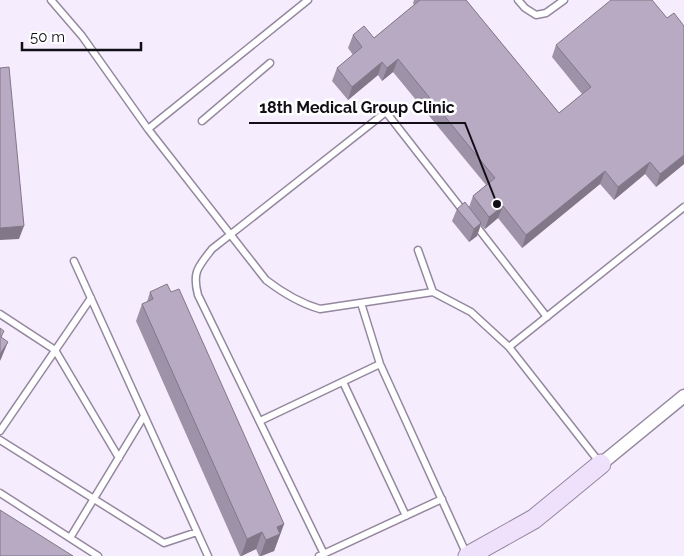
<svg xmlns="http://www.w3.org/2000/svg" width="684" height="556" font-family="Raleway,sans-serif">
	<rect width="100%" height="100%" fill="#f5edfd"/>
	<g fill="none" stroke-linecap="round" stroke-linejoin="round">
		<g stroke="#94879f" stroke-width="9">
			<path id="lane" d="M 51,0 L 82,36 L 148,129 L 266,280 C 283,293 299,303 320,309 L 433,292 L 471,312 L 509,347 L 600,463
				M 518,0 L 525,8 L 536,15 L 546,13 L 564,0
				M 202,121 L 270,63
				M 148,129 L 308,0
				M 474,223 L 547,317
				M 418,250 L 433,292
				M 74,261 L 208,556
				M 361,303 L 380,364 L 467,555
				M 0,314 L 55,350 L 119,458
				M 509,347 L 684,207
				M 343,382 L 406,516
				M 260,421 L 380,364
				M 0,431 L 91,298
				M 0,440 L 164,543 L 197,532
				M 0,493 L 98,556
				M 70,538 L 144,416
				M 324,554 L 198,295 C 192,272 198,267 212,249 L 386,112 L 464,212
				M 319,556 L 442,499"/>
		</g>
		<g stroke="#94879f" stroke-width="15">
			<path id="street" d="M 601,464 L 684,396"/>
		</g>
		<g stroke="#94879f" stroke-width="21">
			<path id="secondary" d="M 468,556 L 534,519 L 601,464"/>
		</g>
		<use href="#lane" stroke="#fff" stroke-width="6"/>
		<use href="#street" stroke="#fff" stroke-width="12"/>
		<use href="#secondary" stroke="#efe1fb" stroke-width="19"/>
	</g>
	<path fill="#9e92a8" d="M 414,0 L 466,0 L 559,113 L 582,94 L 552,57 L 556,45 L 667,18 L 684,26 L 684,164 L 656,187 L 645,174 L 614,200 L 600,184 L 522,248 L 498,218 L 485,229 L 481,225 L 477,236 L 469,242 L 452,221 L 457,209 L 469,207 L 473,196 L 486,185 L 393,72 L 382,81 L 378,75 L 348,100 L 332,81 L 337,68 L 353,55 L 348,48 L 353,35 L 374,38 L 414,5 L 413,3 Z
		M 150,292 L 284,524 L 274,551 L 262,556 L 259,556 L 256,549 L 242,556 L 240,556 L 136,321 L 142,304 L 147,302 Z"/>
	<path fill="#817788" d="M 398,59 L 393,72 L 382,81 L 387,68 Z
		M 382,62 L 378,75 L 348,100 L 352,87 Z
		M 684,155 L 684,164 L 656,187 L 660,174 Z
		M 650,162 L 645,174 L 614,200 L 618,187 Z
		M 605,171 L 600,184 L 522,248 L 526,235 Z
		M 503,206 L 498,218 L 485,229 L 489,217 Z
		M 481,223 L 477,236 L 469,242 L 474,229 Z
		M 24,226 L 19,239 L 0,240 L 0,228 Z
		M 8,342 L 1,359 L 0,361 L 0,354 Z
		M 284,524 L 274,551 L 260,556 L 266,540 L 277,527 Z
		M 262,532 L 256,549 L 241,556 L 247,539 Z"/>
	<path fill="#b8aac3" stroke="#817788" d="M 420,0 L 466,0 L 559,113 L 591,87 L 556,45 L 611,0 L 652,0 L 667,18 L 674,13 L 684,26 L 684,155 L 660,174 L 650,162 L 618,187 L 605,171 L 526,235 L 503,206 L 489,217 L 473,196 L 495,178 L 398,59 L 387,68 L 382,62 L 352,87 L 337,68 L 362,47 L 353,35 L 364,26 L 374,38 Z
		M 9,67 L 24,226 L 0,228 L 0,68 Z
		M 465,202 L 481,223 L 474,229 L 457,209 Z
		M 167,284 L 171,292 L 179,289 L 284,524 L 277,527 L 280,534 L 266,540 L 262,532 L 247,539 L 142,304 L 153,299 L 150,292 Z
		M 0,328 L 4,331 L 1,337 L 8,342 L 0,354 Z
		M 0,510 L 73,556 L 0,556 Z"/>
	<path fill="none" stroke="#120e16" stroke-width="2" d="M497 204L465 123H249"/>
	<circle fill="#120e16" stroke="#fefefe" stroke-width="2" cx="497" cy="204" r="5"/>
	<g font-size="16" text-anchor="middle" font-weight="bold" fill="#120e16" stroke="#fefefe" stroke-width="5" stroke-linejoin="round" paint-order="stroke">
		<text x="357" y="113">18th Medical Group Clinic</text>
	</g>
	<path d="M22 42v8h119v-8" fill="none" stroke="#120e16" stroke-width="2.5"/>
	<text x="30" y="42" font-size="15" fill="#120e16" stroke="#fefefe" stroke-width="4" paint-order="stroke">50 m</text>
</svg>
